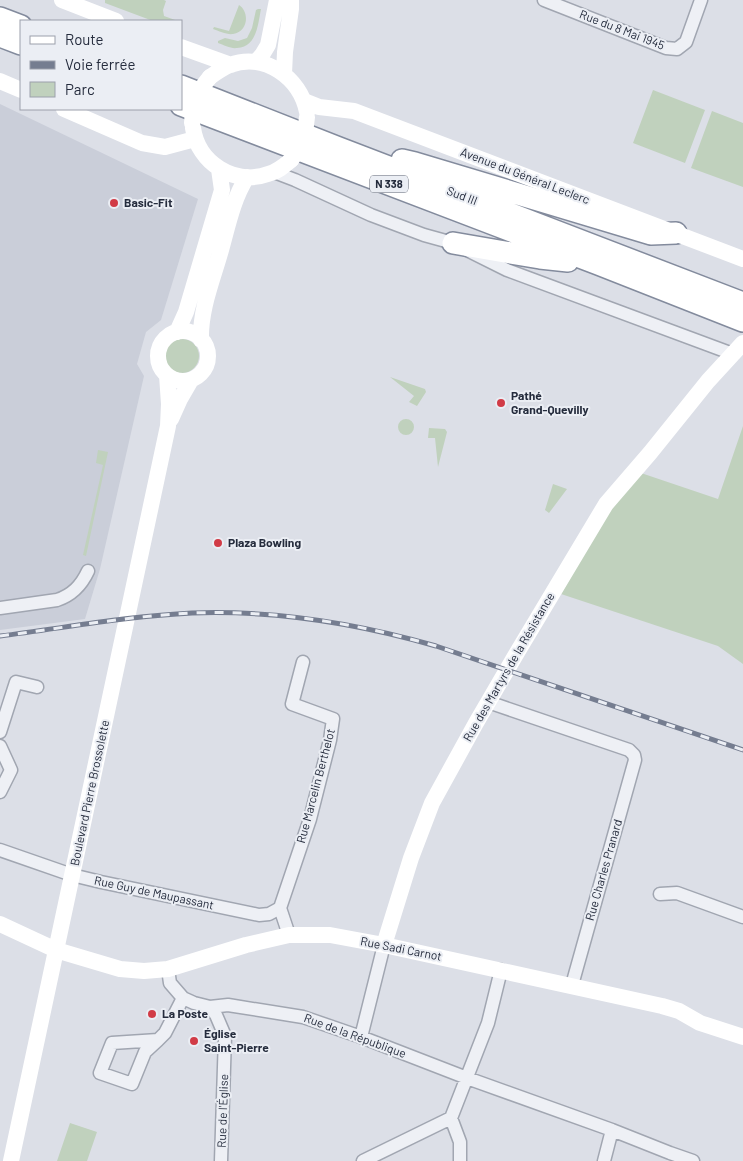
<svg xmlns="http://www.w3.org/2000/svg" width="743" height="1161" font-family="Barlow,sans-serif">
	<rect width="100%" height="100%" fill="#dcdfe7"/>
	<path fill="#caced9" d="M 0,104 L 198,199 L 161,320 L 146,332 L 137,364 L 144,376 L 100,569 L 85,619 L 0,630 Z"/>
	<path fill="#c0d1bd" d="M 105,0 L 164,0 L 166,1 L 163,10 L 164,16 L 178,21 L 153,21 L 105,3 Z
		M 239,5 C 250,12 248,32 233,34 C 227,35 219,31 213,29 L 214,27 L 229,31 Z
		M 258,9 L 261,9 C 258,24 257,47 237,48 C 231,49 224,45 218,43 L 218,41 L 225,38 L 238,41 L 247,38 L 252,28 L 256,10 Z
		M 653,90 L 705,110 L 685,163 L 633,143 Z
		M 712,111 L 743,123 L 743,187 L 691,168 Z
		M165 356a17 17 0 1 1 34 0a17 17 0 1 1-34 0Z
		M 390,377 L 425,389 L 426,392 L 417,406 L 409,402 L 414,396 Z
		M398 427a8 8 0 1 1 16 0a8 8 0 1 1-16 0Z
		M 743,426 L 743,664 L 718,646 L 561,594 L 607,515 L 641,473 L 718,499 Z
		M 429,428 L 445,429 L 447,432 L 438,467 L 435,438 L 428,438 Z
		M 98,450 L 108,452 L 86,556 L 83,555 L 103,465 L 96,463 Z
		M 553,484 L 567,489 L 549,513 L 545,510 Z
		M 70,1123 L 97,1132 L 87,1161 L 57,1161 Z"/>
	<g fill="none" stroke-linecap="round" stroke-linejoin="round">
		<g stroke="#a1a6b1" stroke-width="15">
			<path id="street" d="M 544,0 L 666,48 L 677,49 L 686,42 L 701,0
				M 274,172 L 295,180 L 371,215 L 424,235 L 453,243 L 507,270 L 733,354
				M 0,608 L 57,600 C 72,595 81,586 88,571
				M 488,702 L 629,750 L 634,755 L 635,760 L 572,985
				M 0,732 L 16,682 L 37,687
				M 0,746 L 11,770 L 0,792
				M 0,850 L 72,875 L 101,882 L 259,915 L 269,914 L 280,908
				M 660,894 L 677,893 L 743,917
				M 289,935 L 280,908 L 310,819 L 330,740 L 333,719 L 292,704 L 303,662
				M 168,969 L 170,983 L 183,998 L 194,1003 L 210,1007 L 216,1015 L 225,1036 L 221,1161
				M 210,1007 L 228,1005 L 303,1017 L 361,1037 L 467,1078 L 612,1130 L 670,1153 L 693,1161
				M 361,1037 L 384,945
				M 158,1040 L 145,1052 L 132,1084 L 100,1073 L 112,1043 L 158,1040 L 165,1033 L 183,998
				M 451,1118 L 460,1142 L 460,1161
				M 363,1161 L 451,1118 L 488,1023 L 501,970
				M 604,1161 L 612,1130"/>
		</g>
		<g stroke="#838b9d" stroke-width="24">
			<path id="highway" d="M 0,18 L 21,26
				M 0,36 L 21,44
				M 181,86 L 339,148 L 743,303
				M 181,105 L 598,264 L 743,321
				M 402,160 L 415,163 L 651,234 L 676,233
				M 453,243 L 540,258 L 568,261"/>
		</g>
		<use href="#street" stroke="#eef0f5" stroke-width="12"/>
		<path stroke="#fff" stroke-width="16" d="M 62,0 L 116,21
			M 181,47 L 231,65
			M 256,62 L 262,55 L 268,45 L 277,0
			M 284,74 L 285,52 L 291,9 L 291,0
			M 210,77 C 217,72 223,68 230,65 C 265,52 300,78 307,112
			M 0,81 L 21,90
			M 304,101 L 319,107 L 354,111 L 743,259
			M 64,109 L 142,143 L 165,147 L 195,139
			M 193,128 C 198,163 234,186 268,174 C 277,172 284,166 291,160
			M158 356a25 25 0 1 1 50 0a25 25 0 1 1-50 0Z
			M 177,332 L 186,312 L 222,190 L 219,169
			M 201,340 C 200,309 213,279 221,250 C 228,225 233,199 247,177
			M 171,419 L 180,399 L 191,380
			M 0,924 L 56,950 L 120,969 L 144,971 L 168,969 L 246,945 L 289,935 L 330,935 L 384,945 L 662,1006 L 679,1011 L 700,1023 L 743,1037
			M 384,945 L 411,858 L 432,803 L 476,723 L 518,651 L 606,504 L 650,453 L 708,381 L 743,343
			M 11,1161 L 168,426 L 169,404 L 167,375"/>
		<use href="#highway" stroke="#fff" stroke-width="21"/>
		<g stroke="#757d90" stroke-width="5">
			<path id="rail" d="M 0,636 C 64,628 128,616 192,613 C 276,610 356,623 436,646 L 743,750"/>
		</g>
		<use href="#rail" stroke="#ebeef4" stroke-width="3" stroke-dasharray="9" stroke-linecap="butt"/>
		<path stroke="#fff" stroke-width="16" d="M 192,123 C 193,104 198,91 210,77
			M 291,160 C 303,144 305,137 307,117"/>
	</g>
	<g fill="#d13b46" stroke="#ebeef4" stroke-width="2">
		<circle cx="114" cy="203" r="5"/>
		<circle cx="501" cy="403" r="5"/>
		<circle cx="218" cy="543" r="5"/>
		<circle cx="152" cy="1014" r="5"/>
		<circle cx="194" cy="1041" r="5"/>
	</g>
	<g text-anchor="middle" stroke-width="4" stroke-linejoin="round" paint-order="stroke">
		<rect fill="#ebeef4" stroke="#606674" stroke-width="1" x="370" y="175.5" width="38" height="17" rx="4"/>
		<g font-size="11" font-weight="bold" fill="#252c3d">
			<text x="389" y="188">N 338</text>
		</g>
		<g font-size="12" fill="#252c3d" stroke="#ebeef4">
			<text transform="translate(622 30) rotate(21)" y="4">Rue du 8 Mai 1945</text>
			<text transform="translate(525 176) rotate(21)" y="4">Avenue du Général Leclerc</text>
			<text transform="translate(462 196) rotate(21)" y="4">Sud III</text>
			<text transform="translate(509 667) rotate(-60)" y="4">Rue des Martyrs de la Résistance</text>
			<text transform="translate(316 786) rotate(-75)" y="4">Rue Marcelin Berthelot</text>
			<text transform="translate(90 793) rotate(-78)" y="4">Boulevard Pierre Brossolette</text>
			<text transform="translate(604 870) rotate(-74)" y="4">Rue Charles Pranard</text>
			<text transform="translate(154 893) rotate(12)" y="4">Rue Guy de Maupassant</text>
			<text transform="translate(401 949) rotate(11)" y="4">Rue Sadi Carnot</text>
			<text transform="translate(355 1036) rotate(20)" y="4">Rue de la République</text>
			<text transform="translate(223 1111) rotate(-88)" y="4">Rue de l'Église</text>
		</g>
		<g font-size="12" font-weight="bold" fill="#252c3d" stroke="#ebeef4" text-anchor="start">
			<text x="124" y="207">Basic-Fit</text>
			<text x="511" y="400">Pathé<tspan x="511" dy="14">Grand-Quevilly</tspan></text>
			<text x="228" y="547">Plaza Bowling</text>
			<text x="162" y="1018">La Poste</text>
			<text x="204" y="1038">Église<tspan x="204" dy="14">Saint-Pierre</tspan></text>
		</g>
	</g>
	<rect x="20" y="20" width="162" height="90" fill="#ebeef4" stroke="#9ca0ab"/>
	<rect x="30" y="36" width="25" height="8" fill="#ffffff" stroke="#9ca0ab"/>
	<text x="65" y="45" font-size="15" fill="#252c3d">Route</text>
	<rect x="30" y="61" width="25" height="8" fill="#757d90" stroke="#9ca0ab"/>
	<text x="65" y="70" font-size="15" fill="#252c3d">Voie ferrée</text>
	<rect x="30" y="82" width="25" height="15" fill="#c0d1bd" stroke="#9ca0ab"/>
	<text x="65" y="95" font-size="15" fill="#252c3d">Parc</text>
</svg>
